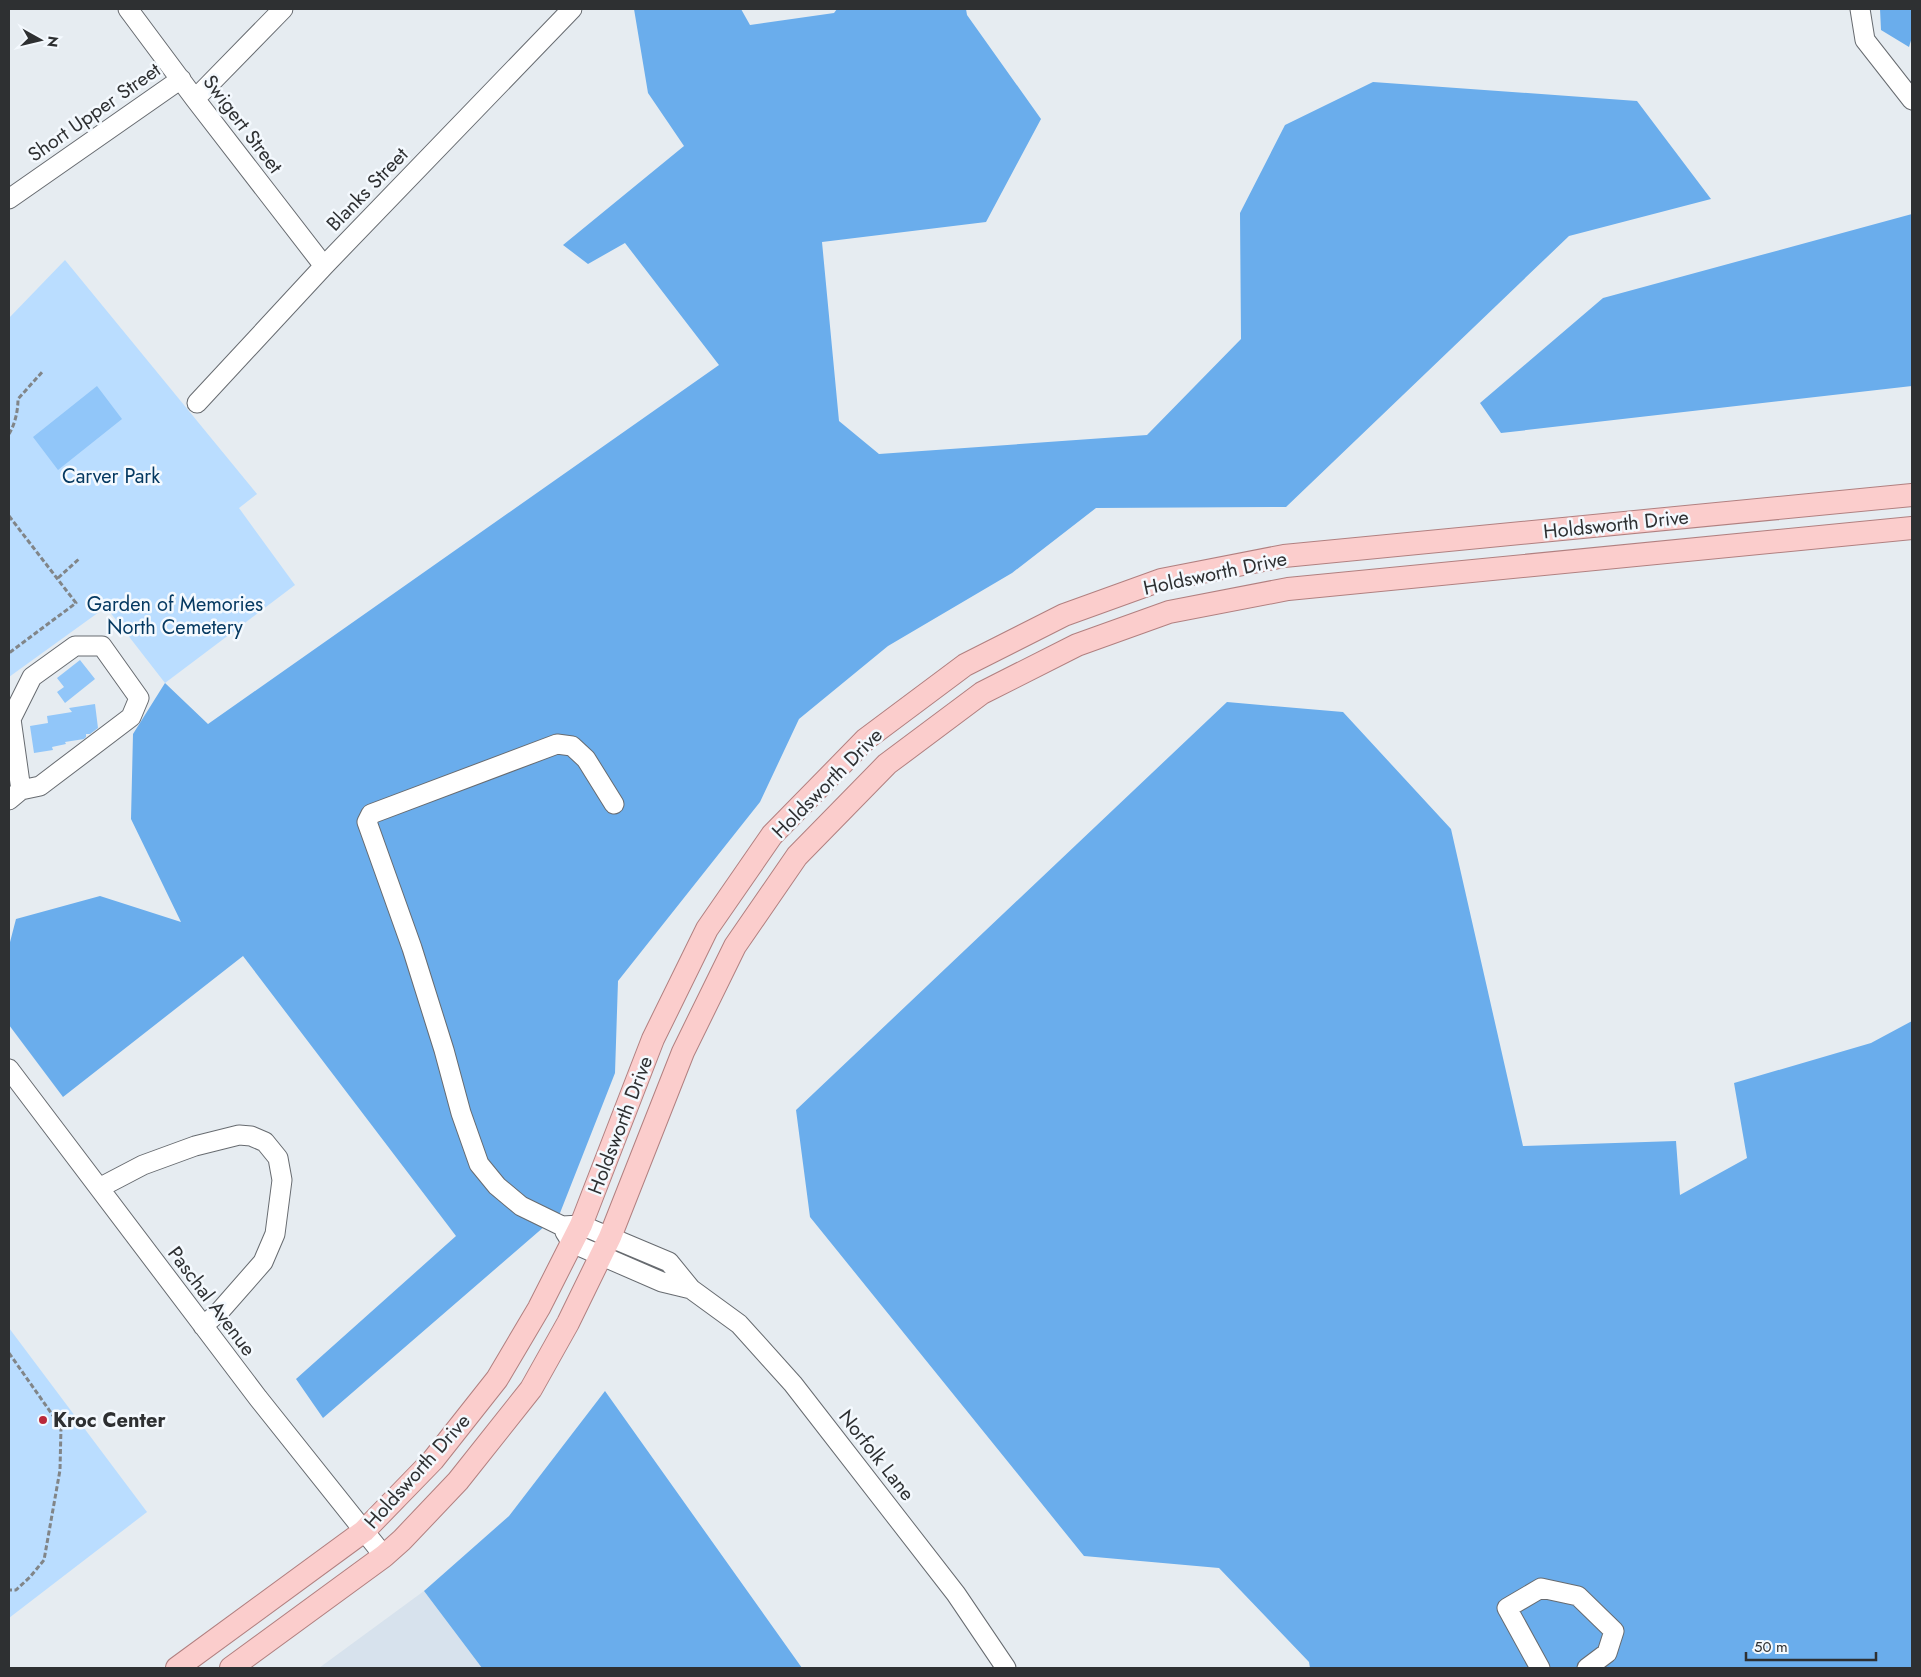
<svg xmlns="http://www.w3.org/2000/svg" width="1921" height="1677" font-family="Jost,sans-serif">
	<rect width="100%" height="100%" fill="#e6ecf1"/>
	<path fill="#d7e2ed" d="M 424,1591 L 482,1668 L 319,1668 Z"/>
	<path fill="#baddff" d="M 65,260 L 257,494 L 239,508 L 295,585 L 165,683 L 106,607 L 9,677 L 9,318 Z
		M 9,1328 L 147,1512 L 9,1618 Z"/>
	<path fill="#6aadec" d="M 634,9 L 741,9 L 750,25 L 834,13 L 837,9 L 966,9 L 967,15 L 1041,119 L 986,222 L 822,242 L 839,421 L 879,454 L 1147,435 L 1241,339 L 1240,213 L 1285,125 L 1373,82 L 1637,101 L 1711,199 L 1569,236 L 1286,507 L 1096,508 L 1012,573 L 888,646 L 799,719 L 760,802 L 618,981 L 615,1073 L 560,1213 L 323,1418 L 296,1379 L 456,1236 L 243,956 L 63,1097 L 9,1025 L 9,946 L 16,919 L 100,896 L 181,922 L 131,819 L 133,734 L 165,683 L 208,724 L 719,365 L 625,243 L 588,264 L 563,245 L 684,146 L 648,93 Z
		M 1880,9 L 1912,9 L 1912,37 L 1909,47 L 1881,30 Z
		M 1912,214 L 1912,386 L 1501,433 L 1480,403 L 1603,298 Z
		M 1227,702 L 1343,712 L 1451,829 L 1523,1146 L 1676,1141 L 1680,1195 L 1747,1158 L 1734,1083 L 1871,1043 L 1912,1021 L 1912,1668 L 1310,1668 L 1309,1662 L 1219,1568 L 1084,1556 L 810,1217 L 796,1110 Z
		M 605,1391 L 802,1668 L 482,1668 L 424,1591 L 509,1516 Z"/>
	<path fill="#91c6f9" d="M 97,386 L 122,419 L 58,470 L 33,437 Z
		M 80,660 L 95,679 L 65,703 L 57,692 L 64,687 L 57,678 Z
		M 95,704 L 98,728 L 90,734 L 86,734 L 86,737 L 84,739 L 65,742 L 66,744 L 52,747 L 53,750 L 34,753 L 30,726 L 48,723 L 47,716 L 72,712 L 69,708 Z"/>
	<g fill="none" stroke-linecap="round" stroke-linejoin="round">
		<g stroke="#676b70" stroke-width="21">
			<path id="minor" d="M 128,9 L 195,99 L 324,266
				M 1860,9 L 1865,40 L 1912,100
				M 195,99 L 283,9
				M 9,199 L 181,79
				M 197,403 L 324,266 L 572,9
				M 9,800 L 21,790 L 40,786 L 131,717 L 139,698 L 102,646 L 75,646 L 32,677 L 11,719 L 21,790
				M 614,804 L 586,759 L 572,746 L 557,744 L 371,814 L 367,822 L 412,948 L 444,1050 L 461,1113 L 479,1164 L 497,1186 L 521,1206 L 562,1226 L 581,1225 L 669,1262 L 691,1289 L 739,1324 L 793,1384 L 956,1594 L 1006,1668
				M 9,1069 L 258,1398 L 384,1556
				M 99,1188 L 143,1165 L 195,1146 L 239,1135 L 251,1136 L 265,1142 L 278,1158 L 282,1180 L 275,1234 L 263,1262 L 220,1311 L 203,1326
				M 565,1232 L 572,1243 L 662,1282 L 691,1289
				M 1540,1668 L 1507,1608 L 1541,1588 L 1578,1596 L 1614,1631 L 1607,1653 L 1587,1668"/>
		</g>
		<g stroke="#b18080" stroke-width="24">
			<path id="major" d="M 177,1668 L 364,1531 L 433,1460 L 497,1379 L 539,1308 L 581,1225 L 653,1039 L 707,929 L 772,835 L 866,739 L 965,665 L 1064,615 L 1161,580 L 1284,556 L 1912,495
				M 231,1668 L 384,1556 L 402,1540 L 458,1481 L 531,1389 L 568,1323 L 610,1237 L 683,1052 L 735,946 L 797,856 L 887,764 L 982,693 L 1077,645 L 1169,612 L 1288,589 L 1912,528"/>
		</g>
		<path stroke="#818588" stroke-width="3" stroke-dasharray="5 2.5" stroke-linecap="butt" d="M 9,434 C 15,424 18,411 18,399 L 43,371
			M 9,516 L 76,603 L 9,653
			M 58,578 L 80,558
			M 9,1353 L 61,1427 L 60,1470 L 44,1560 L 30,1577 L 16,1590 L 9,1590"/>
		<use href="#minor" stroke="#fff" stroke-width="19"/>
		<use href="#major" stroke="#fbcdcc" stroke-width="22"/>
	</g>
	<circle fill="#b9283a" stroke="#f4f9fe" stroke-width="2" cx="43" cy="1420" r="5"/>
	<g text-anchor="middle" stroke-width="5" stroke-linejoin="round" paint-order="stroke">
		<g font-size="20" fill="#2e3032" stroke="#f4f9fe">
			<text transform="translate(94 112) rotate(-35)" y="7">Short Upper Street</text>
			<text transform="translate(243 124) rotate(53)" y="7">Swigert Street</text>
			<text transform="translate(367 189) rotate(-46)" y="7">Blanks Street</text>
			<text transform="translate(1616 524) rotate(-6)" y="7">Holdsworth Drive</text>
			<text transform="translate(1215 573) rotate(-12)" y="7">Holdsworth Drive</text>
			<text transform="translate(827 783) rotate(-45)" y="7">Holdsworth Drive</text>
			<text transform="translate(620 1125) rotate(-69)" y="7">Holdsworth Drive</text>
			<text transform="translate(212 1301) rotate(53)" y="7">Paschal Avenue</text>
			<text transform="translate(877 1455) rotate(52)" y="7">Norfolk Lane</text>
			<text transform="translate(417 1471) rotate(-48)" y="7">Holdsworth Drive</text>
		</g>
		<g font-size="20" fill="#053961" stroke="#f4f9fe">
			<text x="111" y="483">Carver Park</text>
			<text x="175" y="611">Garden of Memories<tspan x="175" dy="23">North Cemetery</tspan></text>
		</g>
		<g font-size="20" font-weight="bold" fill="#2e3032" stroke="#f4f9fe" text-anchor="start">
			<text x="53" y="1427">Kroc Center</text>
		</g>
	</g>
	<rect width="1921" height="1677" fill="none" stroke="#2e3032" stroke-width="20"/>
	<g transform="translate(40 40) rotate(98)" stroke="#f4f9fe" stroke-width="4" paint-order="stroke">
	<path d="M0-4L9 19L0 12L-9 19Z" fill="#2e3032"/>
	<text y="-8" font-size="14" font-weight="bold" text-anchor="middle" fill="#2e3032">N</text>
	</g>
	<path d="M1746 1652v8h130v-8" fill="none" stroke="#2e3032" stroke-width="2.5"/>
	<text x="1754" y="1652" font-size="15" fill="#2e3032" stroke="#f4f9fe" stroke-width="4" paint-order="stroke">50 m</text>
</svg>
